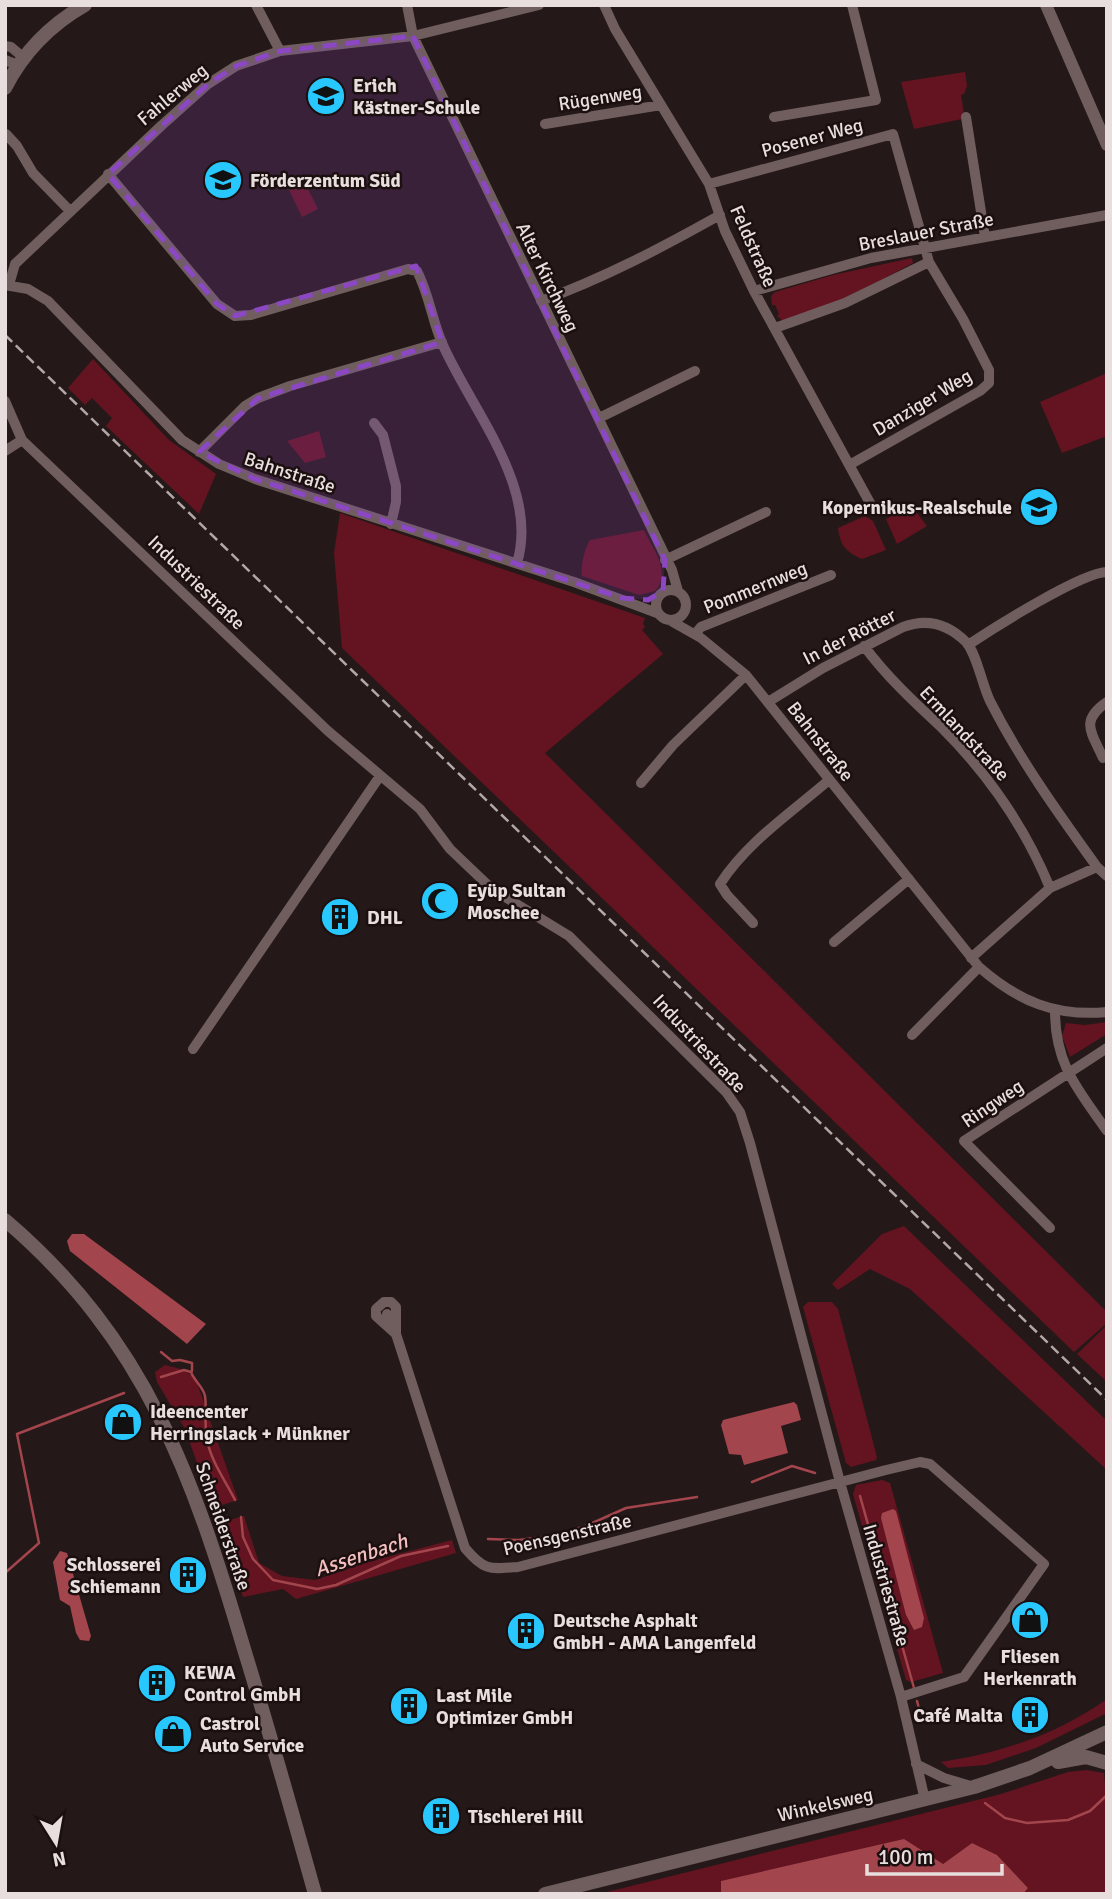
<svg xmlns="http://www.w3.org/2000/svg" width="1112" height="1899" font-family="Signika,sans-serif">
	<rect width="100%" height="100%" fill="#251818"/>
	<path fill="#631420" d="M 965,72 L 967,86 L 964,94 L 961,95 L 964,114 L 962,119 L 914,129 L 901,82 Z
		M 305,183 L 318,209 L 302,217 L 289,190 Z
		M 912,258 L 913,263 L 841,301 L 783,321 L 777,316 L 779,314 L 775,305 L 772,305 L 771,296 L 775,292 L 833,275 Z
		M 93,359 L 169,440 L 216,474 L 199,514 L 106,426 L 112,418 L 92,398 L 85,405 L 68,388 Z
		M 1107,373 L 1107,436 L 1062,453 L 1040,402 Z
		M 319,431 L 326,457 L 305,463 L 287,441 Z
		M 911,505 L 927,526 L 897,544 L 886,519 Z
		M 340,513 L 645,618 L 643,624 L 645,627 L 642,630 L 663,654 L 545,753 L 1107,1312 L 1107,1323 L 1074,1352 L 342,648 L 334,553 Z
		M 865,516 L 873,521 L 886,550 L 862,559 C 846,552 840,545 838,528 Z
		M 644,530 C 653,549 672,572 655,591 L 639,595 L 582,576 C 580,567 585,547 590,540 Z
		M 1107,1022 L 1107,1034 L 1070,1057 L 1062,1036 L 1066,1023 L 1085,1025 Z
		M 904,1226 L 1107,1421 L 1107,1470 L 910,1289 L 870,1269 L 838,1290 L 832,1284 L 882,1234 Z
		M 808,1302 L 832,1302 L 838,1309 L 877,1457 L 876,1460 L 851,1467 L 846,1463 L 803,1307 Z
		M 1107,1325 L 1107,1382 L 1077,1354 Z
		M 165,1365 L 181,1369 L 195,1377 L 238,1500 L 213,1508 L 185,1429 L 157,1382 L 155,1372 Z
		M 882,1480 L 890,1483 L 943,1673 L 911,1682 L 906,1680 L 853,1494 L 856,1485 Z
		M 244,1516 L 259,1563 L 282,1576 L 315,1580 L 368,1562 L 452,1540 L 456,1553 L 296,1599 L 283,1589 L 243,1597 L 219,1523 Z
		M 1107,1699 L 1107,1713 L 1036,1748 L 986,1765 L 948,1768 L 941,1762 C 1001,1753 1058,1734 1107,1699 Z
		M 1086,1770 L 1104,1773 L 1107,1808 L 1107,1894 L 1023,1894 L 1028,1888 L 997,1855 L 972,1843 L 943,1864 L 721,1881 L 721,1894 L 599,1894 L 1001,1794 L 1068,1772 Z"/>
	<path fill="#a3454c" d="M 72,1234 L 84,1234 L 206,1324 L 187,1344 L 70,1251 L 67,1241 Z
		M 794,1402 L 797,1405 L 801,1420 L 781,1426 L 788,1453 L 744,1465 L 741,1455 L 729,1454 L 721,1425 L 723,1420 Z
		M 893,1509 L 896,1511 L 924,1618 L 922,1627 L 914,1630 L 906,1615 L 881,1518 L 882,1513 Z
		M 60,1551 L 67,1553 L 91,1636 L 89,1641 L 80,1640 L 76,1633 L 70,1606 L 60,1600 L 53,1562 Z
		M 904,1839 L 943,1864 L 972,1843 L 997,1855 L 1028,1888 L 1023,1894 L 721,1894 L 721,1881 Z"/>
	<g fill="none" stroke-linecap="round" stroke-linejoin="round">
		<path stroke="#a3454c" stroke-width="2.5" d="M 161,1352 L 172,1361 L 180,1360 L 192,1363 L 192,1371
			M 161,1377 L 184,1370 L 191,1372 C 194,1381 203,1386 205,1396 C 207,1410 204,1425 207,1440 C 211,1461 226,1482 235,1500
			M 752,1482 L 792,1466 L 815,1473
			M 860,1496 L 914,1688
			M 241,1517 L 243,1537 L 253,1559 L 273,1580 L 317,1589 L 336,1585 L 401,1556 L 448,1546
			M 488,1539 L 519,1540 L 558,1535 L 588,1525 L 626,1508 L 697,1497
			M 5,1573 L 39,1543 L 17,1434 L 124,1393
			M 917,1701 L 921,1716
			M 985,1803 L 1005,1818 L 1027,1823 L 1068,1820 L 1090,1811 L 1107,1795"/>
		<path stroke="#705e5e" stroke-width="10" d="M 256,5 L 280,51
			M 407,5 L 413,36 L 672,570 L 678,591
			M 604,5 L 615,29 L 709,184 L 725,231 L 754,291 L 870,503
			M 5,46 L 11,47 L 24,58
			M 5,60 L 18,65
			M 774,117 L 876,100 L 852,5
			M 966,117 L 985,237
			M 545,124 L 661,105
			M 6,134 L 17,146 L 33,173 L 70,211
			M 108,174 L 217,304 L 235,316 L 251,315 L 408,269 L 417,271 C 429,294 432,320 442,343 C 470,408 540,487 517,563
			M 709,184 L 893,134 L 929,262 L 963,319 L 989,370 L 989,383 L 980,391 L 851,464
			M 5,285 L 28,289 L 48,301 L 182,440 L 219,464 L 255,479 L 574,582 L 657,613
			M 9,285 L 15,264 L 161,126 L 208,84 L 236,66 L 280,51 L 413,36 L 539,5
			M 754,291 L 871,258 L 1107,215
			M 541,301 C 604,278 661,248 720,215
			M 775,328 L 845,303 L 929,262
			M 5,401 L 22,440 L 328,731 L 420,809 L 450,849 L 492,889 L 569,936 L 726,1092 L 740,1112 L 750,1143 L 840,1482 L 901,1697 L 925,1800
			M 599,418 L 695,371
			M 374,423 L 383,435 L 396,486 L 396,502 L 391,524
			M 5,451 L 22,440
			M 199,452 L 245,406 L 258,398 L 290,386 L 442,342
			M 665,560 L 766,512
			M656 605a15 15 0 1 1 30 0a15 15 0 1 1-30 0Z
			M 671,621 L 701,638 L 746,675 L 979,967 C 1018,1001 1055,1017 1107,1012
			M 695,634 L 701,627 L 831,575
			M 968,645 C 992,629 1082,572 1107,572
			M 864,646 C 887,677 914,702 942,728 C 989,775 1025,827 1050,888
			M 768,702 L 823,668 L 903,627 C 927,618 948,624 966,642 C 977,654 982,685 990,701 C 1020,760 1058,813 1097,867 L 1107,876
			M 1103,758 C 1092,733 1079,721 1107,702
			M 641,783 L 673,745 L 746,675
			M 753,923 L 727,895 L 720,884 C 747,842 792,812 829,780
			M 834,942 L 909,879
			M 971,958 L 1050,888 L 1097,867
			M 1055,1011 C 1055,1065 1078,1089 1107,1131
			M 912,1035 L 979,967
			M 193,1049 L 380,776
			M 1050,1228 L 964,1141 L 1107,1048
			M 384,1302 L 391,1302 L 396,1307 L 396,1334 L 376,1316 L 376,1309 Z
			M 387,1314 L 396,1334 L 465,1548 C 484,1571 490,1569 518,1567 L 886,1470 L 920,1462 L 930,1464 L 1044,1564 L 964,1677 L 901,1697
			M 916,1764 L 944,1778 L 974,1787"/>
		<path stroke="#705e5e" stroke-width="12" d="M 1046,5 L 1107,145"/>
		<path stroke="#705e5e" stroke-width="14" d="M 5,88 C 24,51 50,25 85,5
			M 5,1220 C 147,1341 193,1477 244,1649 C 269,1730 292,1812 315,1894
			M 1058,1762 L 1086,1757 L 1107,1763
			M 545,1894 L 974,1787 L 1030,1768 L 1107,1732"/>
		<path stroke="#b3a8a8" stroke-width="2.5" stroke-dasharray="10 5" stroke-linecap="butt" d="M 5,335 L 1107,1400"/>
	</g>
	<path fill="#8b47c4" fill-opacity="0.2" stroke="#8b47c4" stroke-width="5" stroke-dasharray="14 9" stroke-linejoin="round" d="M 413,36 L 665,560 L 663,591 L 648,600 L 622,598 L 255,479 L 199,452 L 258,398 L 442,342 L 416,266 L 235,316 L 217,304 L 108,174 L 208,84 L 236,66 L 280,51 Z"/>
	<defs>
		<g id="school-disc" transform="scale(2.0125)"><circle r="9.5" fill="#28c8ff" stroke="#1c0f0f"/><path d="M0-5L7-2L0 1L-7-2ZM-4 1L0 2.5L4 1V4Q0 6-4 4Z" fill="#111"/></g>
		<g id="mosque-disc" transform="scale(2.0125)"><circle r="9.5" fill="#28c8ff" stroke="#1c0f0f"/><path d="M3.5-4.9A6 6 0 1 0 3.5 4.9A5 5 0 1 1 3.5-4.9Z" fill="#111"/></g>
		<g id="building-disc" transform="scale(2.0125)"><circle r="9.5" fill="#28c8ff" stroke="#1c0f0f"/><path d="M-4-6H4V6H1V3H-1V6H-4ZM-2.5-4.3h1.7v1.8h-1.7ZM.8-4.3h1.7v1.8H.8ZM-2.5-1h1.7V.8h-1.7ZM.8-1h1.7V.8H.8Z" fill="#111"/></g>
		<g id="shop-disc" transform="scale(2.0125)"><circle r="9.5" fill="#28c8ff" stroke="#1c0f0f"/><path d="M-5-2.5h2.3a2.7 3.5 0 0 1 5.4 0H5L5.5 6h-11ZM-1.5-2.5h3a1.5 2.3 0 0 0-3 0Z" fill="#111"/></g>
	</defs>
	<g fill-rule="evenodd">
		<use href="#school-disc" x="326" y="96"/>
		<use href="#school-disc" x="223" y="180"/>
		<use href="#school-disc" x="1039" y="507"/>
		<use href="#mosque-disc" x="440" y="901"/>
		<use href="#building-disc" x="340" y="917"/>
		<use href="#shop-disc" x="123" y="1422"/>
		<use href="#building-disc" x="188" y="1575"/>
		<use href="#shop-disc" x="1030" y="1620"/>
		<use href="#building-disc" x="526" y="1631"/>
		<use href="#building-disc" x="157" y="1683"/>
		<use href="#building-disc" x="409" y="1706"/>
		<use href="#building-disc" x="1030" y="1715"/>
		<use href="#shop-disc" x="173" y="1734"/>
		<use href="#building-disc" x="441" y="1816"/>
	</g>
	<g text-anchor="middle" stroke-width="5" stroke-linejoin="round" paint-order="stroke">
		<g font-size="19" font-weight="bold" fill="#e8dede" stroke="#1c0f0f" text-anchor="start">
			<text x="353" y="92">Erich<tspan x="353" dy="22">Kästner-Schule</tspan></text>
			<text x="250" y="187">Förderzentum Süd</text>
			<text x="1012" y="514" text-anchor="end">Kopernikus-Realschule</text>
			<text x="467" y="897">Eyüp Sultan<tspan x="467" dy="22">Moschee</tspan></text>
			<text x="367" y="924">DHL</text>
			<text x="150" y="1418">Ideencenter<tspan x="150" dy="22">Herringslack + Münkner</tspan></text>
			<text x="161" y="1571" text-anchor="end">Schlosserei<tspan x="161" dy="22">Schiemann</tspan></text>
			<text x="553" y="1627">Deutsche Asphalt<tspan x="553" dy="22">GmbH - AMA Langenfeld</tspan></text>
			<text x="1030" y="1663" text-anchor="middle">Fliesen<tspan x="1030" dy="22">Herkenrath</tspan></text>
			<text x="184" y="1679">KEWA<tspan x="184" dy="22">Control GmbH</tspan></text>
			<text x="436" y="1702">Last Mile<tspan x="436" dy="22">Optimizer GmbH</tspan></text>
			<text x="1003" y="1722" text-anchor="end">Café Malta</text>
			<text x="200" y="1730">Castrol<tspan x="200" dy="22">Auto Service</tspan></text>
			<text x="468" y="1823">Tischlerei Hill</text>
		</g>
		<g font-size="19" fill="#e8dede" stroke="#1c0f0f">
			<text transform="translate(172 94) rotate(-40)" y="7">Fahlerweg</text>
			<text transform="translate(600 97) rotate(-9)" y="7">Rügenweg</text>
			<text transform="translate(812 137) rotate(-15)" y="7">Posener Weg</text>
			<text transform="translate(926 231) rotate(-11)" y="7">Breslauer Straße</text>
			<text transform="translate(754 246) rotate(66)" y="7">Feldstraße</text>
			<text transform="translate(548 277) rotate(64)" y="7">Alter Kirchweg</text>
			<text transform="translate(922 402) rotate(-31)" y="7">Danziger Weg</text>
			<text transform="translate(290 472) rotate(18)" y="7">Bahnstraße</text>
			<text transform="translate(197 582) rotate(44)" y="7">Industriestraße</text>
			<text transform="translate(755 587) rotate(-22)" y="7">Pommernweg</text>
			<text transform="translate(849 636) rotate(-27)" y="7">In der Rötter</text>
			<text transform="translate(965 733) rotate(47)" y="7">Ermlandstraße</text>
			<text transform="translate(821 741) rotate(52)" y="7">Bahnstraße</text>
			<text transform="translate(700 1043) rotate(47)" y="7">Industriestraße</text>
			<text transform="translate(992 1103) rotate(-34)" y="7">Ringweg</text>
			<text transform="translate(224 1526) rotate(71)" y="7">Schneiderstraße</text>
			<text transform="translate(567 1534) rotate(-13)" y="7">Poensgenstraße</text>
			<text transform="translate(887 1585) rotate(74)" y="7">Industriestraße</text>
			<text transform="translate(825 1804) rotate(-13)" y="7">Winkelsweg</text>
		</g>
		<g font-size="21" font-style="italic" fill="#f3bebe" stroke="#1c0f0f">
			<text transform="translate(361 1555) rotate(-18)" y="7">Assenbach</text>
		</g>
	</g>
	<rect width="1112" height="1899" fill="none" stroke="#e8dede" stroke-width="14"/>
	<g transform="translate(56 1843) rotate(169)" stroke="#1c0f0f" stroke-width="5" paint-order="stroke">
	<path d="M0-5L12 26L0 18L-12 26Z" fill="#e8dede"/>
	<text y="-10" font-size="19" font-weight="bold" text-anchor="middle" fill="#e8dede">N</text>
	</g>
	<path d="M867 1864v10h135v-10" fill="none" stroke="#e8dede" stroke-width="3.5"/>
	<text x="878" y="1864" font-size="21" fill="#e8dede" stroke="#1c0f0f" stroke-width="5" paint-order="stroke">100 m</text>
</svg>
